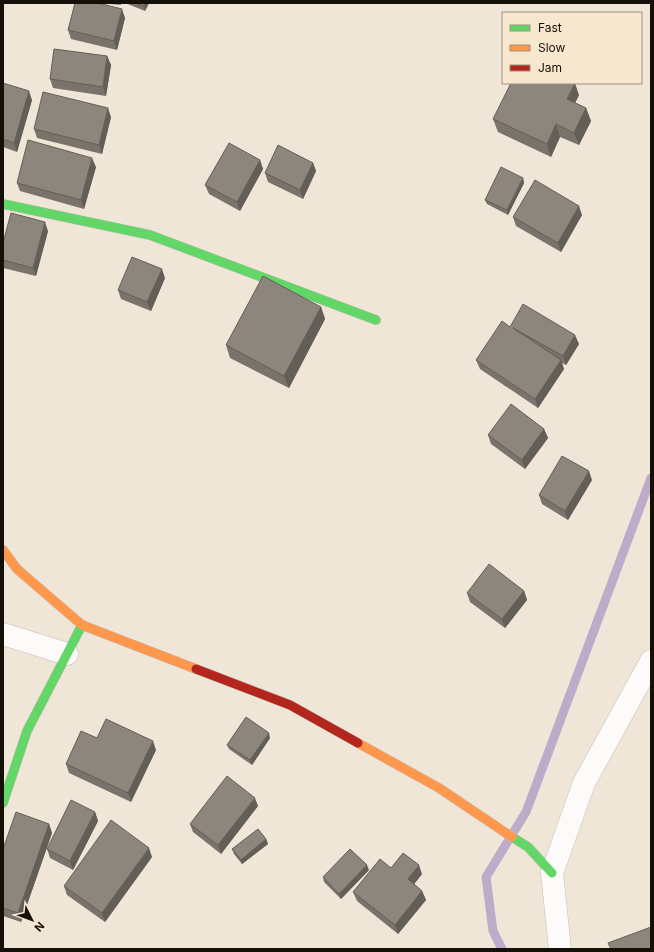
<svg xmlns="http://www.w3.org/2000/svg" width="654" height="952" font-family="Inter,sans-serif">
	<rect width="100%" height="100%" fill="#efe6d8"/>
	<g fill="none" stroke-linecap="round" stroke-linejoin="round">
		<path stroke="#beaac9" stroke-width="9" d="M 502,949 L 493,931 L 486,877 L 526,812 L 651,478"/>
		<g stroke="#c5bdb3" stroke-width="23">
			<path id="street" d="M 3,634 L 67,654
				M 560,949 L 552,873 L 584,783 L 651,661"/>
		</g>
		<g stroke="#c5bdb3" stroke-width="10">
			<path id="fast" d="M 3,204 L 150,235 L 376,320
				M 3,803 L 27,731 L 82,625
				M 512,837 L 528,847 L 552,873"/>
		</g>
		<g stroke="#c5bdb3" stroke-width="10">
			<path id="slow" d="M 3,550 L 17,569 L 82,625 L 196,669
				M 358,743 L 439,788 L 512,837"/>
		</g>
		<g stroke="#c5bdb3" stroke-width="10">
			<path id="jam" d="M 196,669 L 290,705 L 358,743"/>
		</g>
		<use href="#street" stroke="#fdfbf9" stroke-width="22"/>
		<use href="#fast" stroke="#63d668" stroke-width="9"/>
		<use href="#slow" stroke="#ff974d" stroke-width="9"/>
		<use href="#jam" stroke="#b3261e" stroke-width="9"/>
	</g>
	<path fill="#79736b" d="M 75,3 L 121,3 L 121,5 L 99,3 L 125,18 L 117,50 L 71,39 L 68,30 Z
		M 125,3 L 149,3 L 145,11 Z
		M 107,56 L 111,65 L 106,96 L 53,88 L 50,79 Z
		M 3,83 L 32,100 L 17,152 L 3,147 Z
		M 579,95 L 575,103 L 586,108 L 591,121 L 579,145 L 560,137 L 551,157 L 498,132 L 493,119 Z
		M 111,117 L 102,154 L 37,138 L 34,129 Z
		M 260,160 L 263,169 L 240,211 L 209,194 L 205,185 Z
		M 313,163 L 316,171 L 303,199 L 268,182 L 265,173 Z
		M 96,167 L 84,209 L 20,191 L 17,183 Z
		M 523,178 L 524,183 L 508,215 L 487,204 L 485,200 Z
		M 582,215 L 561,252 L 516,226 L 513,217 Z
		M 48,231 L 36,276 L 3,268 L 3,243 Z
		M 165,278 L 151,311 L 121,299 L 118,290 Z
		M 321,307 L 325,319 L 289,388 L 230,358 L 226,345 Z
		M 510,327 L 579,344 L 566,365 L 562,363 L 564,369 L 538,408 L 480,369 L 476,360 Z
		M 544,429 L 548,438 L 525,469 L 491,444 L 488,435 Z
		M 592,480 L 568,520 L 542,504 L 539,495 Z
		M 524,591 L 527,600 L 505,628 L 470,602 L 467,593 Z
		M 97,738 L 156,750 L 131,802 L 69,773 L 66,764 Z
		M 270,738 L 252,765 L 229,749 L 227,745 Z
		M 258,806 L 221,854 L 193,832 L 190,824 Z
		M 95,812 L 98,821 L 73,870 L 50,858 L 47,849 Z
		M 49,824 L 52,833 L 21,922 L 3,916 L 3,849 Z
		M 266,839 L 268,844 L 242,864 L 234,854 L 232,849 Z
		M 152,857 L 105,922 L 67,895 L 64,886 Z
		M 391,868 L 422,874 L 414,884 L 422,891 L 426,900 L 398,934 L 357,901 L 353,892 Z
		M 369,870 L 341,899 L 324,882 L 323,877 Z"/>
	<path fill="#635e57" d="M 145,3 L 149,3 L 145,11 L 144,6 Z
		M 122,9 L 125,18 L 117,50 L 114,41 Z
		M 107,56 L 111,65 L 106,96 L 103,87 Z
		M 575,83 L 579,95 L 571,111 L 567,99 Z
		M 29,91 L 32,100 L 17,152 L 14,143 Z
		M 108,108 L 111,117 L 102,154 L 99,145 Z
		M 586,108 L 591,121 L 579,145 L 574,133 Z
		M 556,124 L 560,137 L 551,157 L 547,144 Z
		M 92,158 L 96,167 L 84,209 L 81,200 Z
		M 260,160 L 263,169 L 240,211 L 237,202 Z
		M 313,163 L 316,171 L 303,199 L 300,190 Z
		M 523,178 L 524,183 L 508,215 L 507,210 Z
		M 579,206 L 582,215 L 561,252 L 558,243 Z
		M 45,222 L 48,231 L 36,276 L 33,268 Z
		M 162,269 L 165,278 L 151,311 L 147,302 Z
		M 321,307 L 325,319 L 289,388 L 284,376 Z
		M 575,335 L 579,344 L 566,365 L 563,356 Z
		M 561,360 L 564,369 L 538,408 L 535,399 Z
		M 544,429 L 548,438 L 525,469 L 522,460 Z
		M 589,471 L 592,480 L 568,520 L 565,511 Z
		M 524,591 L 527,600 L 505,628 L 502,619 Z
		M 269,733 L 270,738 L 252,765 L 250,760 Z
		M 153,741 L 156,750 L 131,802 L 128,793 Z
		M 255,798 L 258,806 L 221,854 L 218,845 Z
		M 95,812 L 98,821 L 73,870 L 70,861 Z
		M 49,824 L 52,833 L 21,922 L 18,913 Z
		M 266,839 L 268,844 L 242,864 L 241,860 Z
		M 149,848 L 152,857 L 105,922 L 102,913 Z
		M 367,865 L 369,870 L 341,899 L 339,894 Z
		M 419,865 L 422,874 L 411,888 L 408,879 Z
		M 422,891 L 426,900 L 398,934 L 395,925 Z"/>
	<path fill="#8d867c" stroke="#635e57" d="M 75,3 L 98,3 L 122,9 L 114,41 L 68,30 Z
		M 135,3 L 145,3 L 144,6 Z
		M 54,49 L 107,56 L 103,87 L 50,79 Z
		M 3,83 L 29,91 L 14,143 L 3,139 Z
		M 511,83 L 575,83 L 567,99 L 586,108 L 574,133 L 556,124 L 547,144 L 493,119 Z
		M 43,92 L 108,108 L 99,145 L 34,129 Z
		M 28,140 L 92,158 L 81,200 L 17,183 Z
		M 229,143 L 260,160 L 237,202 L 205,185 Z
		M 278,145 L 313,163 L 300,190 L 265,173 Z
		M 501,167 L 523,178 L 507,210 L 485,200 Z
		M 535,180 L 579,206 L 558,243 L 513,217 Z
		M 11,213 L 45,222 L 33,268 L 3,260 L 3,243 Z
		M 132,257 L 162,269 L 147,302 L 118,290 Z
		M 263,276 L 321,307 L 284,376 L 226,345 Z
		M 523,304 L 575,335 L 563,356 L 513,328 L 561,360 L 535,399 L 476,360 L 502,321 L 510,327 Z
		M 511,404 L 544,429 L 522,460 L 488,435 Z
		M 562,456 L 589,471 L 565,511 L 539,495 Z
		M 489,564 L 524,591 L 502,619 L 467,593 Z
		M 246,717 L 269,733 L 250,760 L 227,745 Z
		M 106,719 L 153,741 L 128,793 L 66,764 L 81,731 L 97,738 Z
		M 227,776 L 255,798 L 218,845 L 190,824 Z
		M 71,800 L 95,812 L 70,861 L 47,849 Z
		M 16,812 L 49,824 L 18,913 L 3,908 L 3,849 Z
		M 111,820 L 149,848 L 102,913 L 64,886 Z
		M 258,829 L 266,839 L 241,860 L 232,849 Z
		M 350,849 L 367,865 L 339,894 L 323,877 Z
		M 403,853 L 419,865 L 408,879 L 422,891 L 395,925 L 353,892 L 380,859 L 391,868 Z
		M 651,927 L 651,949 L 611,949 L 608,943 Z"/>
	<rect width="654" height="952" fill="none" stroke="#140f07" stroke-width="8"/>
	<rect x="502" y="12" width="140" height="72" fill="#f8e7cf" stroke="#9d917f"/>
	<rect x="510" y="25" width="20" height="6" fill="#63d668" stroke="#9d917f"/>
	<text x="538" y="32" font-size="12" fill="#140f07">Fast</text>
	<rect x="510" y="45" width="20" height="6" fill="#ff974d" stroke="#9d917f"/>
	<text x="538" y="52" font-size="12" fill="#140f07">Slow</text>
	<rect x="510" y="65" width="20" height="6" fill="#b3261e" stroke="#9d917f"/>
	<text x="538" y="72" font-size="12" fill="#140f07">Jam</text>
	<g transform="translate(32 920) rotate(132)" stroke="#f8e7cf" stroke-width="3" paint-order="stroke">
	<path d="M0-3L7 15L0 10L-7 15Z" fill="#140f07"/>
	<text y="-6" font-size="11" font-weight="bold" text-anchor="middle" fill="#140f07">N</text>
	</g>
</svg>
